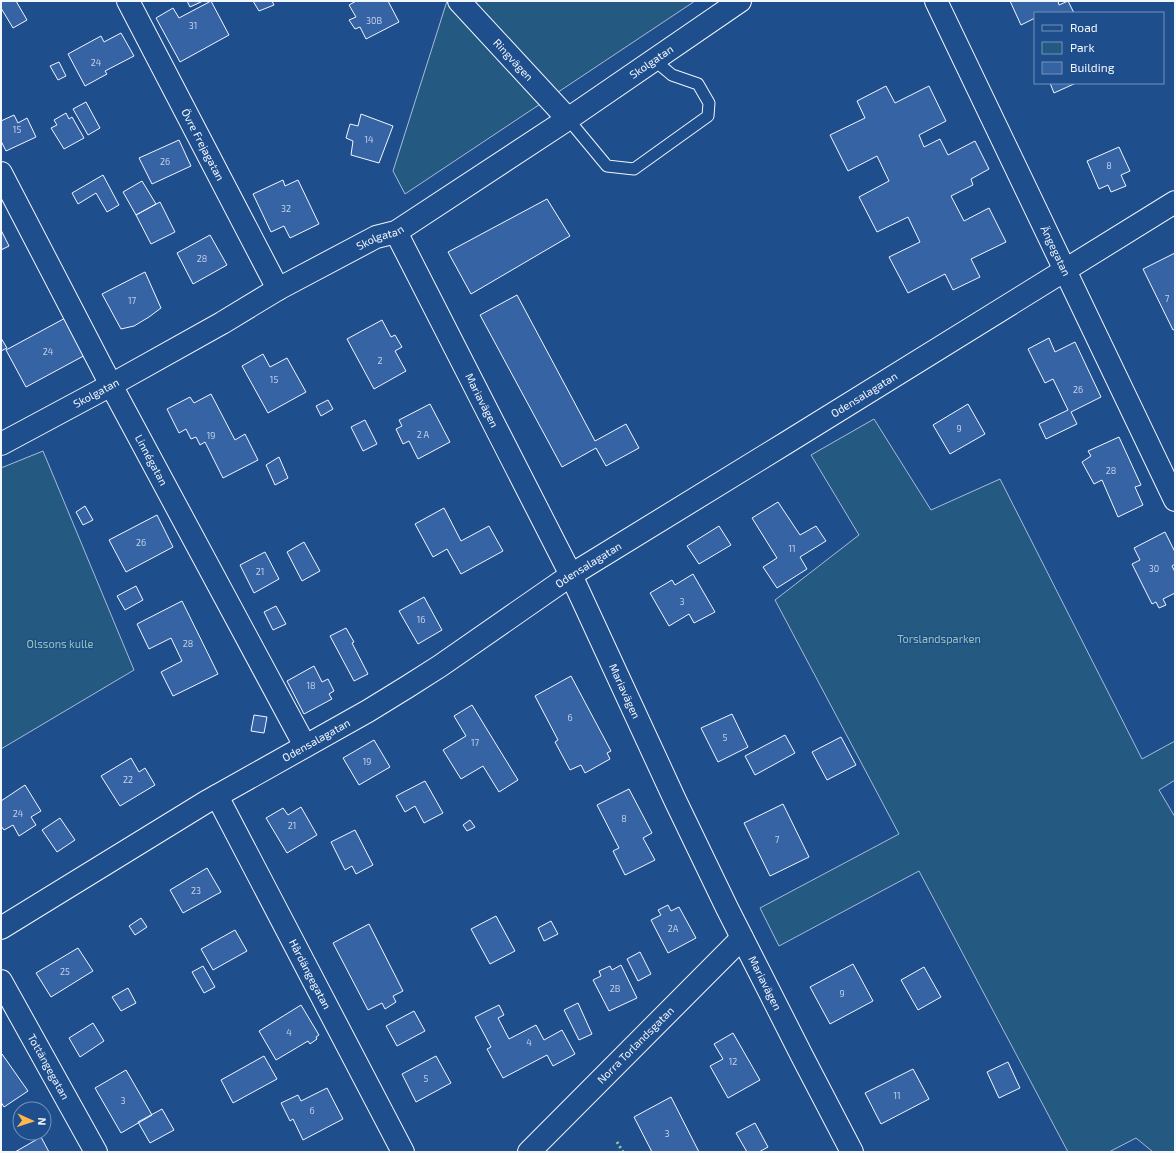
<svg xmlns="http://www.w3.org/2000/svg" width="1176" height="1153" font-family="'Exo 2',sans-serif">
	<rect width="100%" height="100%" fill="#1f4e8c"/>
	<path fill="#245a82" stroke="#a8bbd7" d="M 447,1 L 695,1 L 405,194 L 393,171 Z
		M 874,419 L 931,510 L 1000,479 L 1142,759 L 1175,741 L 1175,780 L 1159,790 L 1175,817 L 1175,1152 L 1153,1152 L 1136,1138 L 1109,1152 L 1068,1152 L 919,871 L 779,946 L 760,908 L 899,834 L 775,600 L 859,535 L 811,455 Z
		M 43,451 L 134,670 L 1,749 L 1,468 Z"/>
	<path fill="#3563a3" stroke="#f2f6ff" d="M 1,1 L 16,1 L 27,20 L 13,28 L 1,8 Z
		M 187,1 L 203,1 L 190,7 Z
		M 211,1 L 229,35 L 180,62 L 156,18 L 173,8 L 179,18 Z
		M 253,1 L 272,1 L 274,5 L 259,11 Z
		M 356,1 L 388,1 L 399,22 L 366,39 L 360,27 L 355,29 L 349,20 L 356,17 L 349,5 Z
		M 1010,1 L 1058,1 L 1059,5 L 1068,1 L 1074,13 L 1035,13 L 1035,18 L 1021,25 Z
		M 121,33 L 134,56 L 105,71 L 107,74 L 85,86 L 68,54 L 101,36 L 104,42 Z
		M 59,62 L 66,76 L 58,80 L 50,66 Z
		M 1050,83 L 1076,83 L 1054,93 Z
		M 886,86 L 895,103 L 929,86 L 946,121 L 919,135 L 924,147 L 940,139 L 948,155 L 975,141 L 989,169 L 971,179 L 973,185 L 951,196 L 964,221 L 989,208 L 1006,242 L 971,259 L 980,277 L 953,290 L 945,274 L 908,293 L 889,257 L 920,242 L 908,217 L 877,232 L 859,197 L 889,181 L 877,156 L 848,171 L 830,135 L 865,118 L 857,101 Z
		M 86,102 L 100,128 L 88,135 L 73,109 Z
		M 66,113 L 69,119 L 72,117 L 84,138 L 64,149 L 51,128 L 57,125 L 54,120 Z
		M 361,114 L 393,126 L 379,163 L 351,155 L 353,141 L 346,138 L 350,124 L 358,126 Z
		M 14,115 L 18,123 L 27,118 L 36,137 L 6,151 L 1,141 L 1,121 Z
		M 179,140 L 191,166 L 152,184 L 139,158 Z
		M 1119,147 L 1130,171 L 1121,175 L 1126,186 L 1111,192 L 1108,185 L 1099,189 L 1087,161 Z
		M 103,175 L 119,205 L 107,212 L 96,193 L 78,204 L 72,193 Z
		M 283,180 L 285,186 L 298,180 L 319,224 L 290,238 L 284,226 L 271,232 L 253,194 Z
		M 142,181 L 156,204 L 136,215 L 123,192 Z
		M 547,199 L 570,236 L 471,294 L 448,252 Z
		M 160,202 L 175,232 L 151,244 L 136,215 Z
		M 1,230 L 9,246 L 1,250 Z
		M 210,235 L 227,265 L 193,284 L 177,253 Z
		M 1175,253 L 1175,329 L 1173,330 L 1143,269 Z
		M 145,272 L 161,308 L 149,317 L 134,326 L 121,329 L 102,294 Z
		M 517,295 L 595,441 L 626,424 L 639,448 L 606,466 L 596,448 L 562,467 L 480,315 Z
		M 69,316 L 89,353 L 26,387 L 6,350 Z
		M 382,320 L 391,337 L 395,335 L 402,347 L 395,351 L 406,371 L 374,389 L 347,339 Z
		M 1,338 L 7,348 L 1,351 Z
		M 1049,338 L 1055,352 L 1075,342 L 1101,397 L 1071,412 L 1077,424 L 1046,439 L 1039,424 L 1068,410 L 1053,379 L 1045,383 L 1028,349 Z
		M 263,354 L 270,367 L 287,358 L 306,392 L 268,413 L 242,366 Z
		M 211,394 L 235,440 L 245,434 L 258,460 L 223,478 L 205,442 L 200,445 L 196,437 L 191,439 L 186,429 L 179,433 L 167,409 L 190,397 L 194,403 Z
		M 328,400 L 333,409 L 321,416 L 316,406 Z
		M 430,404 L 450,442 L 418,459 L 409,441 L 403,444 L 396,429 L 402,426 L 399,420 Z
		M 968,404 L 985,434 L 950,454 L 933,425 Z
		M 365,420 L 377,444 L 363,451 L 351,427 Z
		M 1119,437 L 1141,485 L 1135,487 L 1143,505 L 1118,517 L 1102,480 L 1094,484 L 1082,462 L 1091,456 L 1088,451 Z
		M 279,457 L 288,478 L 275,485 L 266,465 Z
		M 778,502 L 800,535 L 816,526 L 826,541 L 800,557 L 807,569 L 777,588 L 763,567 L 777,558 L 752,518 Z
		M 85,506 L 93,520 L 83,525 L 76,512 Z
		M 444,508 L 461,541 L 489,526 L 503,551 L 461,574 L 447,549 L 433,557 L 415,524 Z
		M 157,515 L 173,547 L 126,572 L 109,540 Z
		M 719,526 L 731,545 L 699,564 L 687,546 Z
		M 1165,532 L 1175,552 L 1175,564 L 1172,566 L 1175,572 L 1175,593 L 1163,599 L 1166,605 L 1159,608 L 1156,602 L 1152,604 L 1132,564 L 1140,560 L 1134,548 Z
		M 304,542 L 320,571 L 302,581 L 287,552 Z
		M 265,552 L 279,579 L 254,593 L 240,565 Z
		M 693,574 L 715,612 L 694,623 L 689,614 L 669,626 L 650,593 L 672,580 L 675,585 Z
		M 136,586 L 143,600 L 125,610 L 117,596 Z
		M 424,597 L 442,630 L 418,644 L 399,611 Z
		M 182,601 L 218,674 L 173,696 L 161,672 L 182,661 L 171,638 L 149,649 L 137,624 Z
		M 276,606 L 286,624 L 273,630 L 264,612 Z
		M 346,628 L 354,642 L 352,643 L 368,674 L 354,681 L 330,636 Z
		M 314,666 L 322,682 L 328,679 L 334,691 L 329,694 L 332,699 L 304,714 L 287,681 Z
		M 571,676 L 611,751 L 607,753 L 610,759 L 585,773 L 581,765 L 570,770 L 555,742 L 558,740 L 535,696 Z
		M 472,705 L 518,780 L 499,792 L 483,766 L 461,779 L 443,750 L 466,736 L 454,716 Z
		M 732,714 L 748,747 L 718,762 L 701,728 Z
		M 254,715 L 267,717 L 264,733 L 251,731 Z
		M 785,735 L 795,753 L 755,775 L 745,756 Z
		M 841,737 L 856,765 L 827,780 L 812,752 Z
		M 374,740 L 390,767 L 359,785 L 343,758 Z
		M 131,758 L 139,772 L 145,768 L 155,785 L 120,806 L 101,776 Z
		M 425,781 L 443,813 L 424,823 L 415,806 L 405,812 L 396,796 Z
		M 25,785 L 41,811 L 31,817 L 36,825 L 19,836 L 13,825 L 4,830 L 1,826 L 1,801 Z
		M 629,789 L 652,833 L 643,838 L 655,860 L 625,875 L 613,851 L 619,848 L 597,805 Z
		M 783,804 L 809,857 L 770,876 L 744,823 Z
		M 301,807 L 317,835 L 287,853 L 266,818 L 283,808 L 288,815 Z
		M 60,818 L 75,840 L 57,852 L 42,830 Z
		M 470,820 L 475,827 L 467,831 L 463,825 Z
		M 355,830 L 373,865 L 356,874 L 352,866 L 345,870 L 331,842 Z
		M 207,868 L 221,892 L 183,913 L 170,890 Z
		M 668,905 L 671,911 L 679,907 L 696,938 L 668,953 L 651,920 L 661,915 L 658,910 Z
		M 496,916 L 515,951 L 490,964 L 471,929 Z
		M 141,918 L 147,927 L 135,935 L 129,926 Z
		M 551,921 L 558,934 L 544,941 L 538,928 Z
		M 369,924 L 403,991 L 393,996 L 396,1002 L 385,1009 L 382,1003 L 368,1010 L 333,943 Z
		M 235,930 L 247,951 L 213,970 L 201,949 Z
		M 78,948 L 93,971 L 51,997 L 36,973 Z
		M 640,952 L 651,974 L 638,981 L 627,959 Z
		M 853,964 L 873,1001 L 830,1024 L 810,987 Z
		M 621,965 L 637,998 L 609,1011 L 593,980 L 601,976 L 599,971 L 610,966 L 612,970 Z
		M 203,966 L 215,987 L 204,993 L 192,972 Z
		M 924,967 L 941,997 L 918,1010 L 901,980 Z
		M 128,988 L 136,1003 L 121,1011 L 112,997 Z
		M 578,1003 L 592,1034 L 579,1040 L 564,1010 Z
		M 301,1005 L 319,1035 L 316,1037 L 317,1039 L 310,1044 L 308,1041 L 276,1060 L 259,1031 Z
		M 499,1005 L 504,1015 L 498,1018 L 509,1039 L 536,1025 L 544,1040 L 562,1030 L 575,1054 L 553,1066 L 547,1055 L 503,1078 L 487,1049 L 491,1047 L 475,1017 Z
		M 414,1011 L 425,1031 L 397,1046 L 386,1026 Z
		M 93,1023 L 104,1041 L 80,1057 L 69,1038 Z
		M 733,1033 L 760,1080 L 728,1098 L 710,1066 L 723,1059 L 714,1044 Z
		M 2,1054 L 28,1091 L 4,1107 L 1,1102 L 1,1055 Z
		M 264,1056 L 277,1079 L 233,1103 L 221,1080 Z
		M 436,1056 L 451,1083 L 416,1102 L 402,1074 Z
		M 1008,1062 L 1020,1088 L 999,1098 L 987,1072 Z
		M 913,1069 L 929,1099 L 881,1124 L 865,1093 Z
		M 126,1070 L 152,1115 L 121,1133 L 95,1088 Z
		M 327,1088 L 343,1119 L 303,1140 L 293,1119 L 290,1121 L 281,1103 L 298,1095 L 301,1101 Z
		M 671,1097 L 699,1152 L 652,1152 L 634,1117 Z
		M 162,1109 L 174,1130 L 150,1143 L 138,1122 Z
		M 755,1123 L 768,1147 L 759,1152 L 747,1152 L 736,1133 Z
		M 41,1137 L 49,1152 L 15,1152 Z"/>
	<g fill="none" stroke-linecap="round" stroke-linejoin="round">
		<g stroke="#f2f6ff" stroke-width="13">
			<path id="lane" d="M 568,119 L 607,166 L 634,169 L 708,116 L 709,103 L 698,84 L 672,75 L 654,60"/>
		</g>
		<g stroke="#f2f6ff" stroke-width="24">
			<g id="street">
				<path id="s1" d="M 128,1 L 278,289"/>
				<path id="s2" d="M 459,1 L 568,119"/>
				<path id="s3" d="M 936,1 L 1175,500"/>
				<path id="s4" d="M 1,173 L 111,385 L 305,746"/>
				<path id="s5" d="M 396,232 L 571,575 L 675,800 L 727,908 L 802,1056 L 852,1152"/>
				<path id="s6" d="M 1,444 L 111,385 L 222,323 L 278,289 L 376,237 L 396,232 L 568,119 L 740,1"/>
				<path id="s7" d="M 217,796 L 403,1152"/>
				<path id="s8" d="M 1,928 L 206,802 L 368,711 L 407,687 L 440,666 L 571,575 L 786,443 L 1175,202"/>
				<path id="s9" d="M 1,981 L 96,1152"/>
				<path id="s10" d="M 529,1152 L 742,938"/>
			</g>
		</g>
		<use href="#lane" stroke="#1f4e8c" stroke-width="11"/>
		<use href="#street" stroke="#1f4e8c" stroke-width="22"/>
		<path stroke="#97c8a6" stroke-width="3" stroke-dasharray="2 3" stroke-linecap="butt" d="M 617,1142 L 623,1152"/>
	</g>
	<g text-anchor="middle" stroke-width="3" stroke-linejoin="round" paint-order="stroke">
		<g font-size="9" fill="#c3d1e8">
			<text x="374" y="24">30B</text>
			<text x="193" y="29">31</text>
			<text x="96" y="66">24</text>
			<text x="17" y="133">15</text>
			<text x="369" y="143">14</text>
			<text x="165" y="165">26</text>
			<text x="1109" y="169">8</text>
			<text x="286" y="212">32</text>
			<text x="202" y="262">28</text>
			<text x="1167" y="302">7</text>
			<text x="132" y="304">17</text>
			<text x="48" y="355">24</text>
			<text x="380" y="364">2</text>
			<text x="274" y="383">15</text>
			<text x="1078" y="393">26</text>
			<text x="959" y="432">9</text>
			<text x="423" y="438">2 A</text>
			<text x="211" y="439">19</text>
			<text x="1111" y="474">28</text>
			<text x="141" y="546">26</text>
			<text x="792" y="552">11</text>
			<text x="1154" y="572">30</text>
			<text x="260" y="575">21</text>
			<text x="682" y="605">3</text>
			<text x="421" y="623">16</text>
			<text x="188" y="647">28</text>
			<text x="311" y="689">18</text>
			<text x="570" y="721">6</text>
			<text x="725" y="741">5</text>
			<text x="475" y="746">17</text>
			<text x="367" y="765">19</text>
			<text x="128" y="783">22</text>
			<text x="18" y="817">24</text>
			<text x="624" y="822">8</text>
			<text x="292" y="829">21</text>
			<text x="777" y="843">7</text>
			<text x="196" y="894">23</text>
			<text x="673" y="932">2A</text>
			<text x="65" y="975">25</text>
			<text x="615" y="992">2B</text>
			<text x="842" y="997">9</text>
			<text x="289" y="1036">4</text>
			<text x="529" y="1046">4</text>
			<text x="733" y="1065">12</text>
			<text x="426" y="1082">5</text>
			<text x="897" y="1099">11</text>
			<text x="123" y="1104">3</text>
			<text x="312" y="1114">6</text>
			<text x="667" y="1137">3</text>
		</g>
		<g font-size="11" fill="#f2f6ff" stroke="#1f4e8c">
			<text dy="4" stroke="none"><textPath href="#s2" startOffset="80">Ringvägen</textPath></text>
			<text dy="4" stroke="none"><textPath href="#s6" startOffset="756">Skolgatan</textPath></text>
			<text dy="4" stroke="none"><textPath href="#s1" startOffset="162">Övre Frejagatan</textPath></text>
			<text dy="4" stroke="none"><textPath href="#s6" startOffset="432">Skolgatan</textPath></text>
			<text dy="4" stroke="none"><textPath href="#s3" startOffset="277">Ängegatan</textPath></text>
			<text dy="4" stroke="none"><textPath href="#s6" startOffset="108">Skolgatan</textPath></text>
			<text dy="4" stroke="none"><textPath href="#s8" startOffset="1015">Odensalagatan</textPath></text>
			<text dy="4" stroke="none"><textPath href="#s5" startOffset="189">Mariavägen</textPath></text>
			<text dy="4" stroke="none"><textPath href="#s4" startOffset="324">Linnégatan</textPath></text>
			<text dy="4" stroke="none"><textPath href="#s8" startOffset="691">Odensalagatan</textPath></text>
			<text dy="4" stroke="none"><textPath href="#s5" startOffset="513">Mariavägen</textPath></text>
			<text dy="4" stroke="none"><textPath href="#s8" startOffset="367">Odensalagatan</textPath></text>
			<text dy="4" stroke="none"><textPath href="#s7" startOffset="201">Hårdängegatan</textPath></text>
			<text dy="4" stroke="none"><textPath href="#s5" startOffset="837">Mariavägen</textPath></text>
			<text dy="4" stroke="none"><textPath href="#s10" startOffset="151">Norra Torlandsgatan</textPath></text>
			<text dy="4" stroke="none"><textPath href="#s9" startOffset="98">Tottängegatan</textPath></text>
		</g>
		<g font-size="11" fill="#97c8a6" stroke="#1f4e8c">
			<text x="939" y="643">Torslandsparken</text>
			<text x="60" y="648">Olssons kulle</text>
		</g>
	</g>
	<rect width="1176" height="1153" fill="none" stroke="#f2f6ff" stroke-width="4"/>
	<rect x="1034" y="12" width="130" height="72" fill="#1f4e8c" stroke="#7391ba"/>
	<rect x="1042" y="25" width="20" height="6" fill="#1f4e8c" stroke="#7391ba"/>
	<text x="1070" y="32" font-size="12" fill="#f2f6ff">Road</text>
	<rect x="1042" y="42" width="20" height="12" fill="#245a82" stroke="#7391ba"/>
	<text x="1070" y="52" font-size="12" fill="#f2f6ff">Park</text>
	<rect x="1042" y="62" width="20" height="12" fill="#3563a3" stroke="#7391ba"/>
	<text x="1070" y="72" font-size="12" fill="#f2f6ff">Building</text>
	<g transform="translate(32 1121) rotate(93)"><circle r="19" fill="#1f4e8c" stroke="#7391ba"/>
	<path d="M0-3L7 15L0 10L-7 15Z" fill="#ffb74d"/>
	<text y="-6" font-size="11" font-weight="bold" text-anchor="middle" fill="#f2f6ff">N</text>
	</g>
</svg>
